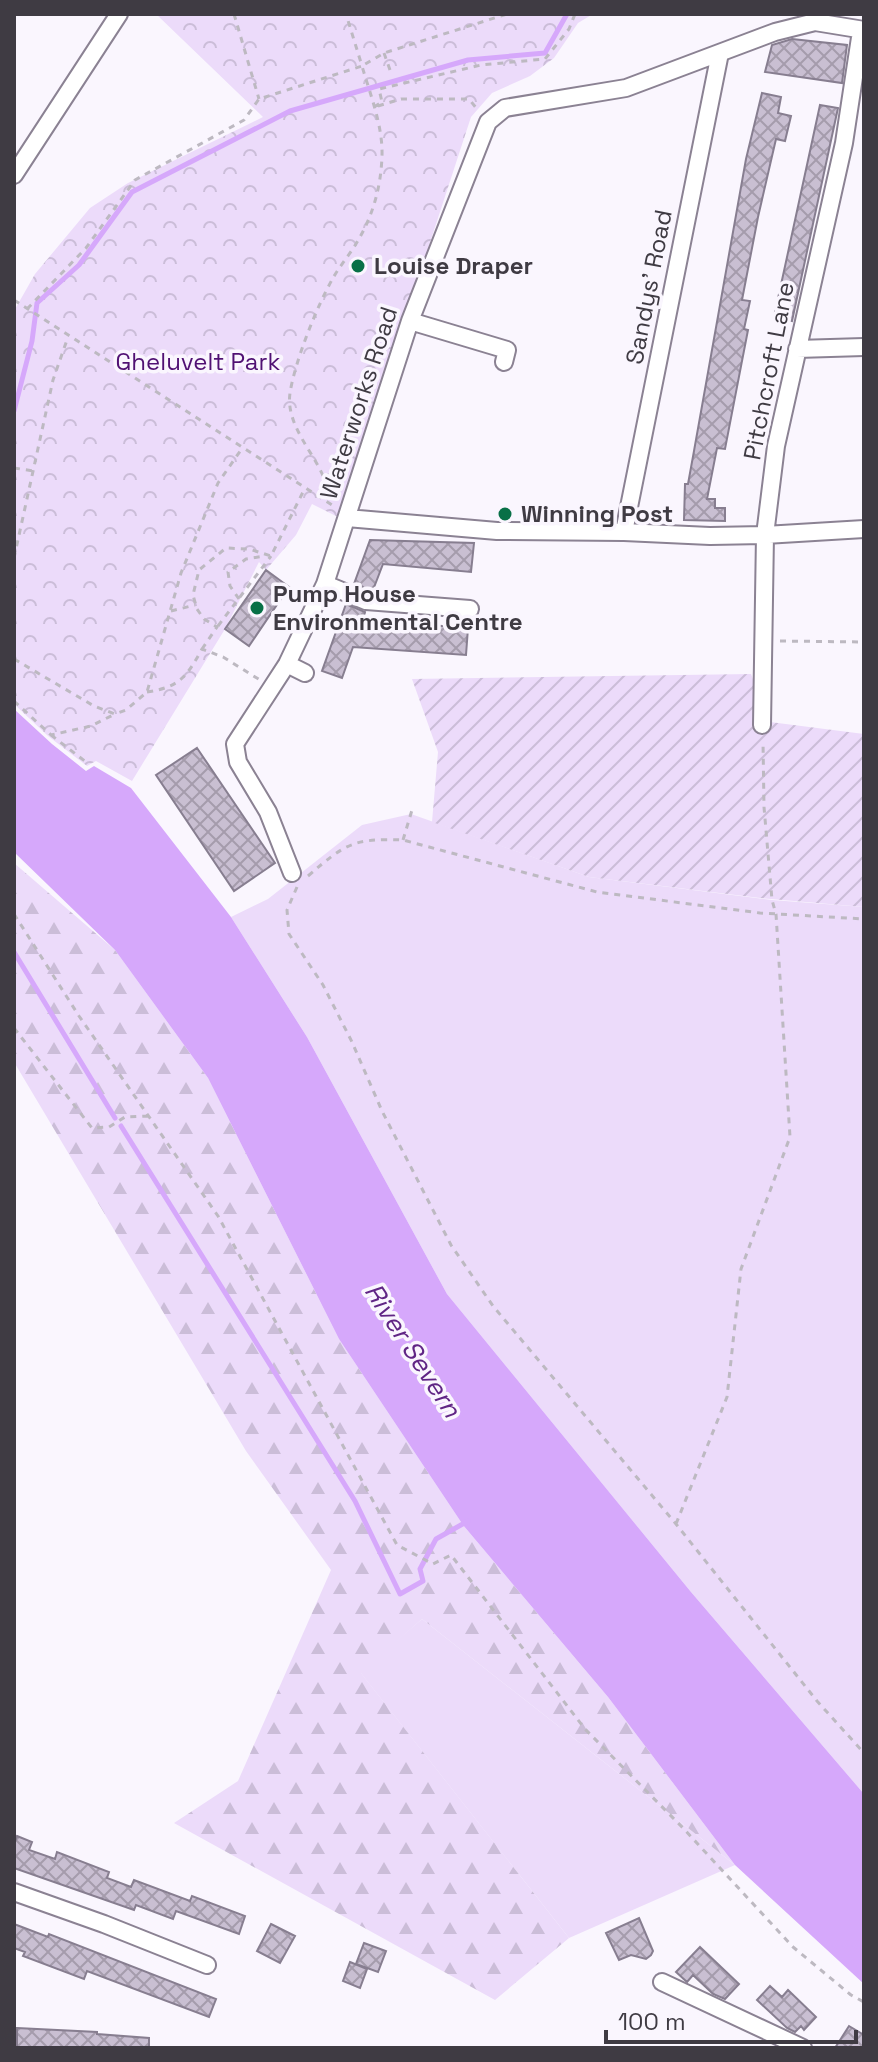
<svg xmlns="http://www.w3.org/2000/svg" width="878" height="2062" font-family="'Space Grotesk',sans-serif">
	<defs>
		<pattern id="forest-firs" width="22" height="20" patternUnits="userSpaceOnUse" patternTransform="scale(2)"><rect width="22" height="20" fill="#ecdbfa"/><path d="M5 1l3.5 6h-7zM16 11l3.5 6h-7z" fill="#cbbdd8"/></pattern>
		<pattern id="park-crowns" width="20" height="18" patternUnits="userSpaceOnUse" patternTransform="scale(2)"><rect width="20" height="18" fill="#ecdbfa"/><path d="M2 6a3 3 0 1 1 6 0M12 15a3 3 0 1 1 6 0" fill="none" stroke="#cbbdd8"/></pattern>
		<pattern id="garden-furrows" width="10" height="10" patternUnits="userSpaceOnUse" patternTransform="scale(2)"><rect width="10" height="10" fill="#ecdbfa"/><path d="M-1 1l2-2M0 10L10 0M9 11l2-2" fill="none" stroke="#cbbdd8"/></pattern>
		<pattern id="building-cross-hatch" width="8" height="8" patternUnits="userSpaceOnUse" patternTransform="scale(2)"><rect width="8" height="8" fill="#c9bfd2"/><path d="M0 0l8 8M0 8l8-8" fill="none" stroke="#a59cac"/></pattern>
	</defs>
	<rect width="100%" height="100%" fill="#faf6fe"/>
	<path fill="#ecdbfa" d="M 411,814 L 589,877 L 772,900 L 864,907 L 864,1794 L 691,1592 L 447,1294 L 307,1037 L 231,917 L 268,899 L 362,825 Z
		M 422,1619 L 735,1865 L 569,1938 L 360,1672 Z"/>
	<path fill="url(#forest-firs)" d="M 14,863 L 115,950 L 208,1078 L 339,1339 L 463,1525 L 608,1697 L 735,1865 L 422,1619 L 361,1673 L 569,1938 L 495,2000 L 174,1823 L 238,1781 L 331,1570 L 246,1451 L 14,1062 Z"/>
	<path fill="url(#park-crowns)" d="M 156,14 L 593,14 L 578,23 L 554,58 L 530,76 L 492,93 L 471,117 L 340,518 L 312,504 L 296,535 L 266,570 L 259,562 L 225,629 L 132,781 L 96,761 L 87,766 L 48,736 L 14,704 L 14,311 L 35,274 L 90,208 L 128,183 L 263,117 Z"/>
	<path fill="url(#garden-furrows)" d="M 751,674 L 770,722 L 864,734 L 864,907 L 760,898 L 589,877 L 432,822 L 438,752 L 412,679 Z"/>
	<path fill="#d6a8fb" d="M 14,709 L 52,744 L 86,771 L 94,766 L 131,788 L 231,917 L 307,1037 L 447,1294 L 691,1592 L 864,1794 L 864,1984 L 735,1865 L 608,1697 L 463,1525 L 339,1339 L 208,1078 L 115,950 L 14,852 Z"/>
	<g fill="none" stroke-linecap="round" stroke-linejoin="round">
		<path stroke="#d6a8fb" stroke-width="5" d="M 14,411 L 32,341 L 37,303 L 79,265 L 132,192 L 290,111 L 468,60 L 545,53 L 567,14
			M 14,952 L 115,1118
			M 121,1126 L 355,1501 L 400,1594 L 423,1581 L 420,1569 L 436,1539 L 468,1521"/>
	</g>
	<path fill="url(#building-cross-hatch)" stroke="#877e90" stroke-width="2" d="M 792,39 L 847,45 L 842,83 L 765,72 L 772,45 Z
		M 762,93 L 781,97 L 778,113 L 791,116 L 785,141 L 776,139 L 758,217 L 742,300 L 750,301 L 744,329 L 748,330 L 725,449 L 717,448 L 707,499 L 715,499 L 715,508 L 725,508 L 725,521 L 684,520 L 685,484 L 688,484 L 694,451 L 746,159 Z
		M 820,105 L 838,108 L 792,321 L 774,317 Z
		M 370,540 L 474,543 L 471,572 L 383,564 L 373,590 L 369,590 L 354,584 Z
		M 266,570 L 289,587 L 249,646 L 225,629 Z
		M 346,604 L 365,612 L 363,620 L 468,628 L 466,655 L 353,647 L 342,678 L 322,671 Z
		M 197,748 L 275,863 L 234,891 L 156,775 Z
		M 17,1836 L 32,1842 L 29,1850 L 55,1859 L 57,1852 L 109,1872 L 107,1878 L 131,1887 L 134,1880 L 190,1901 L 192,1896 L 245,1916 L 239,1934 L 176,1911 L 173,1919 L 136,1905 L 134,1910 L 14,1868 L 14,1845 Z
		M 639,1918 L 653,1951 L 651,1955 L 646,1959 L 631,1955 L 619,1960 L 606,1933 Z
		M 14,1924 L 48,1937 L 49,1934 L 216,1999 L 209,2017 L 87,1971 L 84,1979 L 23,1956 L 25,1952 L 14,1948 Z
		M 271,1924 L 295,1936 L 280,1963 L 257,1951 Z
		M 364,1943 L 386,1951 L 378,1972 L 356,1964 Z
		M 700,1947 L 739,1984 L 725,1999 L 713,1994 L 693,1975 L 687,1982 L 676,1972 Z
		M 350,1962 L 367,1969 L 360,1988 L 343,1981 Z
		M 770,1986 L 782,1997 L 788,1990 L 816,2017 L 804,2030 L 801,2026 L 795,2032 L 787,2028 L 757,2000 Z
		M 849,2026 L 864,2035 L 864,2048 L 835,2048 Z
		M 17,2028 L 97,2032 L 97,2034 L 149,2038 L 149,2048 L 17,2048 Z"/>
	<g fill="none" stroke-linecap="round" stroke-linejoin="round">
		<g stroke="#8b8293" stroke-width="20">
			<path id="minor" d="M 14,175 L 119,14
				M 410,321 L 507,350 L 504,362
				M 797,349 L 864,347
				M 347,518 L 497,531 L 624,532 L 710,536 L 765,535 L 864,529
				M 624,532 L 720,53
				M 325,584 L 366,601 L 470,609
				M 287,664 L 305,673
				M 762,725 L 765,535 L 776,446 L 844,143 L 861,31
				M 292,873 L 268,812 L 238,762 L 235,744 L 287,664 L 325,584 L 410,321 L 488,122 L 505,108 L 626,88 L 775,32 L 815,22 L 864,30
				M 14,1892 L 104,1924 L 207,1965
				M 662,1982 L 803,2048"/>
		</g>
		<path stroke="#bdb9c1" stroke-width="3" stroke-dasharray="6 6" stroke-linecap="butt" d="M 234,14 L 259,99
			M 384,53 L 390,70
			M 378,106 L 401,99 L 469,99 L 477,109
			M 374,107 L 382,102 L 379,89 L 481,65 L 545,59 L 569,29 L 575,14
			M 14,300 L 335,507
			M 27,309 L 86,248 L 135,180 L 244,120 L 259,99 L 362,66 L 346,14
			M 14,468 L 34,471
			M 326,499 C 334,469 284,434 290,393 C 295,361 317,306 333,278 C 341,264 352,252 360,237 C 374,212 381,185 382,156 C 383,126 370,94 362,66 L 384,53 L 507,14
			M 14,558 L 53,380 L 68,337
			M 239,599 L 230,586 L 228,572 L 246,559 L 264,556
			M 14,609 L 14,647
			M 171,611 L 195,605
			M 218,626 L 271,556
			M 780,641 L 864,642
			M 202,649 L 217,627 L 204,619 L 197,609 L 193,595 L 199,570 L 226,548 L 249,549 L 271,556 L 305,488
			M 14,659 L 94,706 L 115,714 L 126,710 L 147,692 L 181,573 L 218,483 L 243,447
			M 147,692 C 179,687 186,678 202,649 L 223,657 L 260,680
			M 14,701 L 51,735 L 91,726 L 113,715
			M 51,735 L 86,762
			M 403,840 L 412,810
			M 308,876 C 345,844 353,838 403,840 L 597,892 L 760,913 L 864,919
			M 297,887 L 287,910 L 289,934 L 323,985 L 352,1042 L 382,1111 L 451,1245 L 493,1306 L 676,1524 L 817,1701 L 864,1753
			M 14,914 L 79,1016 L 218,1216 L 397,1545 L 433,1564 L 451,1555 L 585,1729 L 683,1828 L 793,1947 L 851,1995 L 864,2002
			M 14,1028 L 92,1128 L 109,1127 L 125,1117 L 150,1116
			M 676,1524 L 727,1397 L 741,1269 L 790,1137 L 776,914 L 772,900 L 764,807 L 763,741"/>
		<use href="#minor" stroke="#fff" stroke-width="16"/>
	</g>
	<g fill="#087047" stroke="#faf6fe" stroke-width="3">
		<circle cx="358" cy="266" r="8"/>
		<circle cx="505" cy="514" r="8"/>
		<circle cx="257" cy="608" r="8"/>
	</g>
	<g text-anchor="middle" stroke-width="7" stroke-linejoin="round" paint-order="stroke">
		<g font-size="24" font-weight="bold" fill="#3f3b43" stroke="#faf6fe" text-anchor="start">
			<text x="374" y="274">Louise Draper</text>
			<text x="521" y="522">Winning Post</text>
			<text x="273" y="602">Pump House<tspan x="273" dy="28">Environmental Centre</tspan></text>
		</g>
		<g font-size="24" fill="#3f3b43" stroke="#faf6fe">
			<text transform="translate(649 287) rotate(-79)" y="8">Sandys' Road</text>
			<text transform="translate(769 371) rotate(-79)" y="8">Pitchcroft Lane</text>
			<text transform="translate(359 403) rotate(-72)" y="8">Waterworks Road</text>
		</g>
		<g font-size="24" fill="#501173" stroke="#faf6fe">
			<text x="198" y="370">Gheluvelt Park</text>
		</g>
		<g font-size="26" font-style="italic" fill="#602585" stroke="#faf6fe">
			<text transform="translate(413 1350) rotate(57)" y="9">River Severn</text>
		</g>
	</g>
	<rect width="878" height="2062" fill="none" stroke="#3f3b43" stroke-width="32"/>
	<path d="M606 2030v12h250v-12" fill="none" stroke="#3f3b43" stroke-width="4"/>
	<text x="618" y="2030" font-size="24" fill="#3f3b43" stroke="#faf6fe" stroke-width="6" paint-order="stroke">100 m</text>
</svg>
